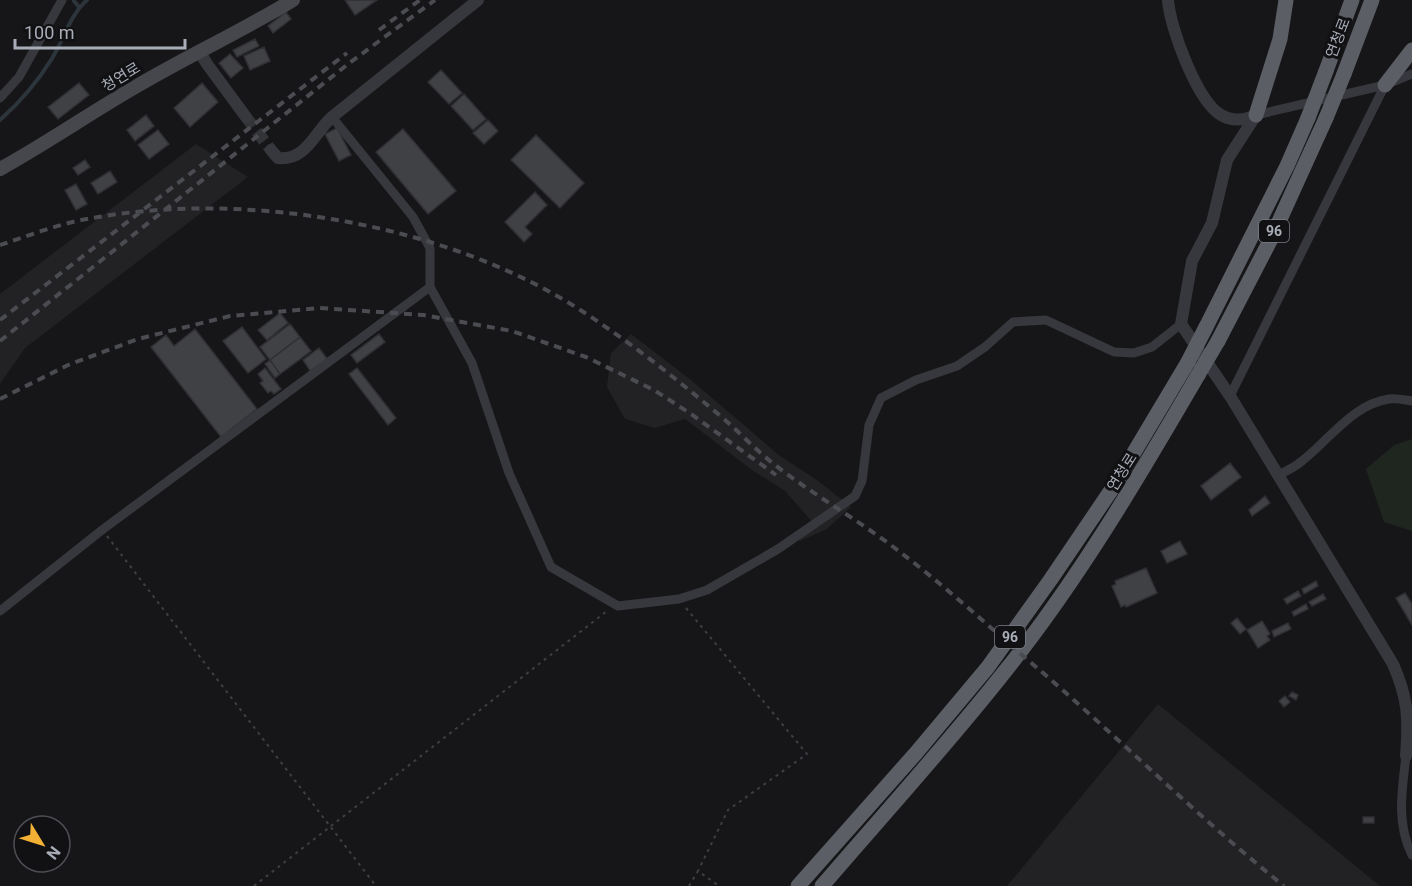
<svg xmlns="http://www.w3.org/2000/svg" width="1412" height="886" font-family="Roboto,'Noto Sans KR',sans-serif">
	<rect width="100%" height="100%" fill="#161618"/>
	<path fill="#222225" d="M 196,144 L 248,177 L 25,348 L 0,384 L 0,294 Z
		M 631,334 L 691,380 L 780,456 L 817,480 L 851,507 L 827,529 L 800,541 L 794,532 L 814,524 L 785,491 L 752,470 L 685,419 L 655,428 L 625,419 L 607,387 L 611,353 Z
		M 1158,704 L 1380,886 L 1007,886 Z"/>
	<path fill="#1e261f" d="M 1412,439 L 1412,531 L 1384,522 L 1366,469 L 1394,445 Z"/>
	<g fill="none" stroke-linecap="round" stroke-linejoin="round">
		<path stroke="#2c353c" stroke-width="4" d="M 74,1 L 79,7
			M 0,120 C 19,103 38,81 51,60 C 64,40 69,16 87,0"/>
	</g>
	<path fill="#404145" stroke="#303034" stroke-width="1.5" d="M 345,0 L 377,0 L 355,15 Z
		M 286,12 L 291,19 L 273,33 L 268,26 Z
		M 255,39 L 259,46 L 237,57 L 233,50 Z
		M 264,47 L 270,61 L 250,70 L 244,56 Z
		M 230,54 L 243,68 L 231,78 L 219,63 Z
		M 441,70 L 462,93 L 449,104 L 428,82 Z
		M 79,83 L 89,95 L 58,119 L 48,107 Z
		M 202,83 L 218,102 L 190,127 L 174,108 Z
		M 464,94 L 486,119 L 473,130 L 451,106 Z
		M 146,115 L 154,126 L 135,141 L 127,130 Z
		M 488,120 L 498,131 L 484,144 L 473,133 Z
		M 337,128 L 351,155 L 339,161 L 325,134 Z
		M 403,129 L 456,191 L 428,214 L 376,152 Z
		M 158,130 L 169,144 L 149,159 L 138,145 Z
		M 536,135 L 584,183 L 560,208 L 511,160 Z
		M 85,160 L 90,167 L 78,175 L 73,168 Z
		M 110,171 L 117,182 L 98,194 L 91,183 Z
		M 76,184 L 87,204 L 76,210 L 65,190 Z
		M 535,192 L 547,205 L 525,227 L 532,234 L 524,242 L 505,222 Z
		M 280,313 L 288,323 L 267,340 L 258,330 Z
		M 290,324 L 300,337 L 270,360 L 260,347 Z
		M 242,327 L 266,359 L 248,373 L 223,341 Z
		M 195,329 L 257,409 L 221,437 L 151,347 L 166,335 L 174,346 Z
		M 379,334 L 385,342 L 357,363 L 351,355 Z
		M 300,337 L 311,351 L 280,374 L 270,360 Z
		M 319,348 L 328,360 L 311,372 L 303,360 Z
		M 270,360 L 280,374 L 275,378 L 265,364 Z
		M 265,368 L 281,389 L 274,394 L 271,391 L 268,393 L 260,383 L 263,381 L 258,374 Z
		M 357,368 L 396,418 L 388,425 L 349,374 Z
		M 1230,463 L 1241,477 L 1211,500 L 1201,486 Z
		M 1265,496 L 1270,503 L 1252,516 L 1249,510 Z
		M 1180,541 L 1187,554 L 1167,563 L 1161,551 Z
		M 1146,568 L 1157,593 L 1126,607 L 1125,605 L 1121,607 L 1112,586 L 1116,584 L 1115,581 Z
		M 1316,581 L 1318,586 L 1304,594 L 1302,589 Z
		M 1298,591 L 1301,596 L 1287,604 L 1284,599 Z
		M 1405,593 L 1412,604 L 1412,625 L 1396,598 Z
		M 1323,594 L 1326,599 L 1312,606 L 1309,602 Z
		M 1306,604 L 1308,609 L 1294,616 L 1292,612 Z
		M 1237,618 L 1246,629 L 1240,634 L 1231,623 Z
		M 1262,621 L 1270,634 L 1267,636 L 1270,640 L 1258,648 L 1247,630 Z
		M 1288,623 L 1291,629 L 1274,637 L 1272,631 Z
		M 1292,692 L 1298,695 L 1296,700 L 1289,696 Z
		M 1285,696 L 1290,702 L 1284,707 L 1279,701 Z
		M 1363,817 L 1374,817 L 1374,823 L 1363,823 Z"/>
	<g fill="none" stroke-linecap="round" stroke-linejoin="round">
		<path stroke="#333438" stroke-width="12" stroke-dasharray="12 6" stroke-linecap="butt" d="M 246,117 L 271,150"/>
		<path stroke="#3d3f44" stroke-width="2" stroke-dasharray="3 4.5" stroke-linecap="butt" d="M 107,536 L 376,886
			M 686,608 L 807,754 L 728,810 L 698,871
			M 254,886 L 607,611
			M 689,886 L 698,871 L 719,886"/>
		<path stroke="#37383d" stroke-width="9" d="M 0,98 L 19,77 L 62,0
			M 1256,115 L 1385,85 L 1412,74
			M 332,117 L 413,217 L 430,248 L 430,287
			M 1230,396 L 1385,85
			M 1278,475 C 1287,471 1295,467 1302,461 C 1329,440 1353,404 1389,399 C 1396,398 1405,400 1412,401
			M 0,611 L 102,530 L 430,287 L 472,363 L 509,473 L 551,567 L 618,606 L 679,599 L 707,590 L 778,549 L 855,496 L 862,481 L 869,425 L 881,398 L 916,380 L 957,366 L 985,347 L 1013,322 L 1046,320 L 1114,352 L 1134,353 L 1152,347 L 1181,324
			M 1406,756 C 1402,790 1396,823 1412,855"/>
		<path stroke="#37383d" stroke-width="12" d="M 1168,0 C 1170,28 1197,101 1221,115 C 1233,122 1244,120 1256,115 L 1227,160 L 1212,223 L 1192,261 L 1181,324 L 1230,396 L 1393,664 C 1408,698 1409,719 1406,756
			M 199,51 L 207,64 L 246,117
			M 271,150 L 278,158 C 306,161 314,133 332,117 L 478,0"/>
		<path stroke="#45474d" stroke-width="14" d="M 0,169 C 47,143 90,113 137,86 C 188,56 242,31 293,0"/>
		<path stroke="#5b5e65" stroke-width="15" d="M 1326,71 L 1352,0
			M 1344,74 L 1372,0
			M 1385,85 L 1412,50
			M 1256,115 L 1280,39 L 1286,0
			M 1206,327 L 1287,166 L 1308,118
			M 1218,341 L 1272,237 L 1326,118
			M 798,886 L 916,753 L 988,667 L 1051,579 L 1114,486 L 1188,362
			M 822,886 C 882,816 945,747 1002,675 C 1077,582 1138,478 1198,375"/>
		<path stroke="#4a4c52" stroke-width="4" stroke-dasharray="8 6" stroke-linecap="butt" d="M 379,30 L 420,0
			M 0,245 C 28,236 58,224 87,219 C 246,189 450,224 585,313 C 634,345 679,381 724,419 C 741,434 757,451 775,465 C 815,496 860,521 900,552 C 942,584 982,620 1022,655 C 1111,730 1193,813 1284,886
			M 0,320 L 347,53
			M 0,341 L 348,64 L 435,0
			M 0,399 L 68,365 L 138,339 L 230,316 L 320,308 L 423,315 L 512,331 L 586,357 L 654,390 L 691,414 L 776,475"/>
		<path stroke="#5b5e65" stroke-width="15" d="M 1308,118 L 1326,71
			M 1326,118 L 1344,74
			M 1188,362 L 1206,327
			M 1198,375 L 1218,341"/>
	</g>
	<g text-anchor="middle" stroke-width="6" stroke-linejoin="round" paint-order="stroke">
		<g fill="#111113" stroke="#7b7e86" stroke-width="1.5">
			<rect x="1259" y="220" width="30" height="22" rx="4.5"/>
			<rect x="995" y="626" width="30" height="22" rx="4.5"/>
		</g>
		<g font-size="14" font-weight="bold" fill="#a8adb8">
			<text x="1274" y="236">96</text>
			<text x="1010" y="642">96</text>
		</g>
		<g font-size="15" fill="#a8adb8" stroke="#111113">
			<text transform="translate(1338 38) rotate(-69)" y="5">연청로</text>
			<text transform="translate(121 77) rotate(-31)" y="5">청연로</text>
			<text transform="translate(1122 472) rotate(-58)" y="5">연청로</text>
		</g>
	</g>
	<g transform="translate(42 844) rotate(128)"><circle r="28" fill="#111113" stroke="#4d4f55" stroke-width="1.5"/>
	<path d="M0-4.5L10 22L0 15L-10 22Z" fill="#f2b134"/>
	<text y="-9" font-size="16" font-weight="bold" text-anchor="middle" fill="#a8adb8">N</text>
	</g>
	<path d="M15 39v9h170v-9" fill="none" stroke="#a8adb8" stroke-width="3"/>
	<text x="24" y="39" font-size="18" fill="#a8adb8" stroke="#111113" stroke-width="4.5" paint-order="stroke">100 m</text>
</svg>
